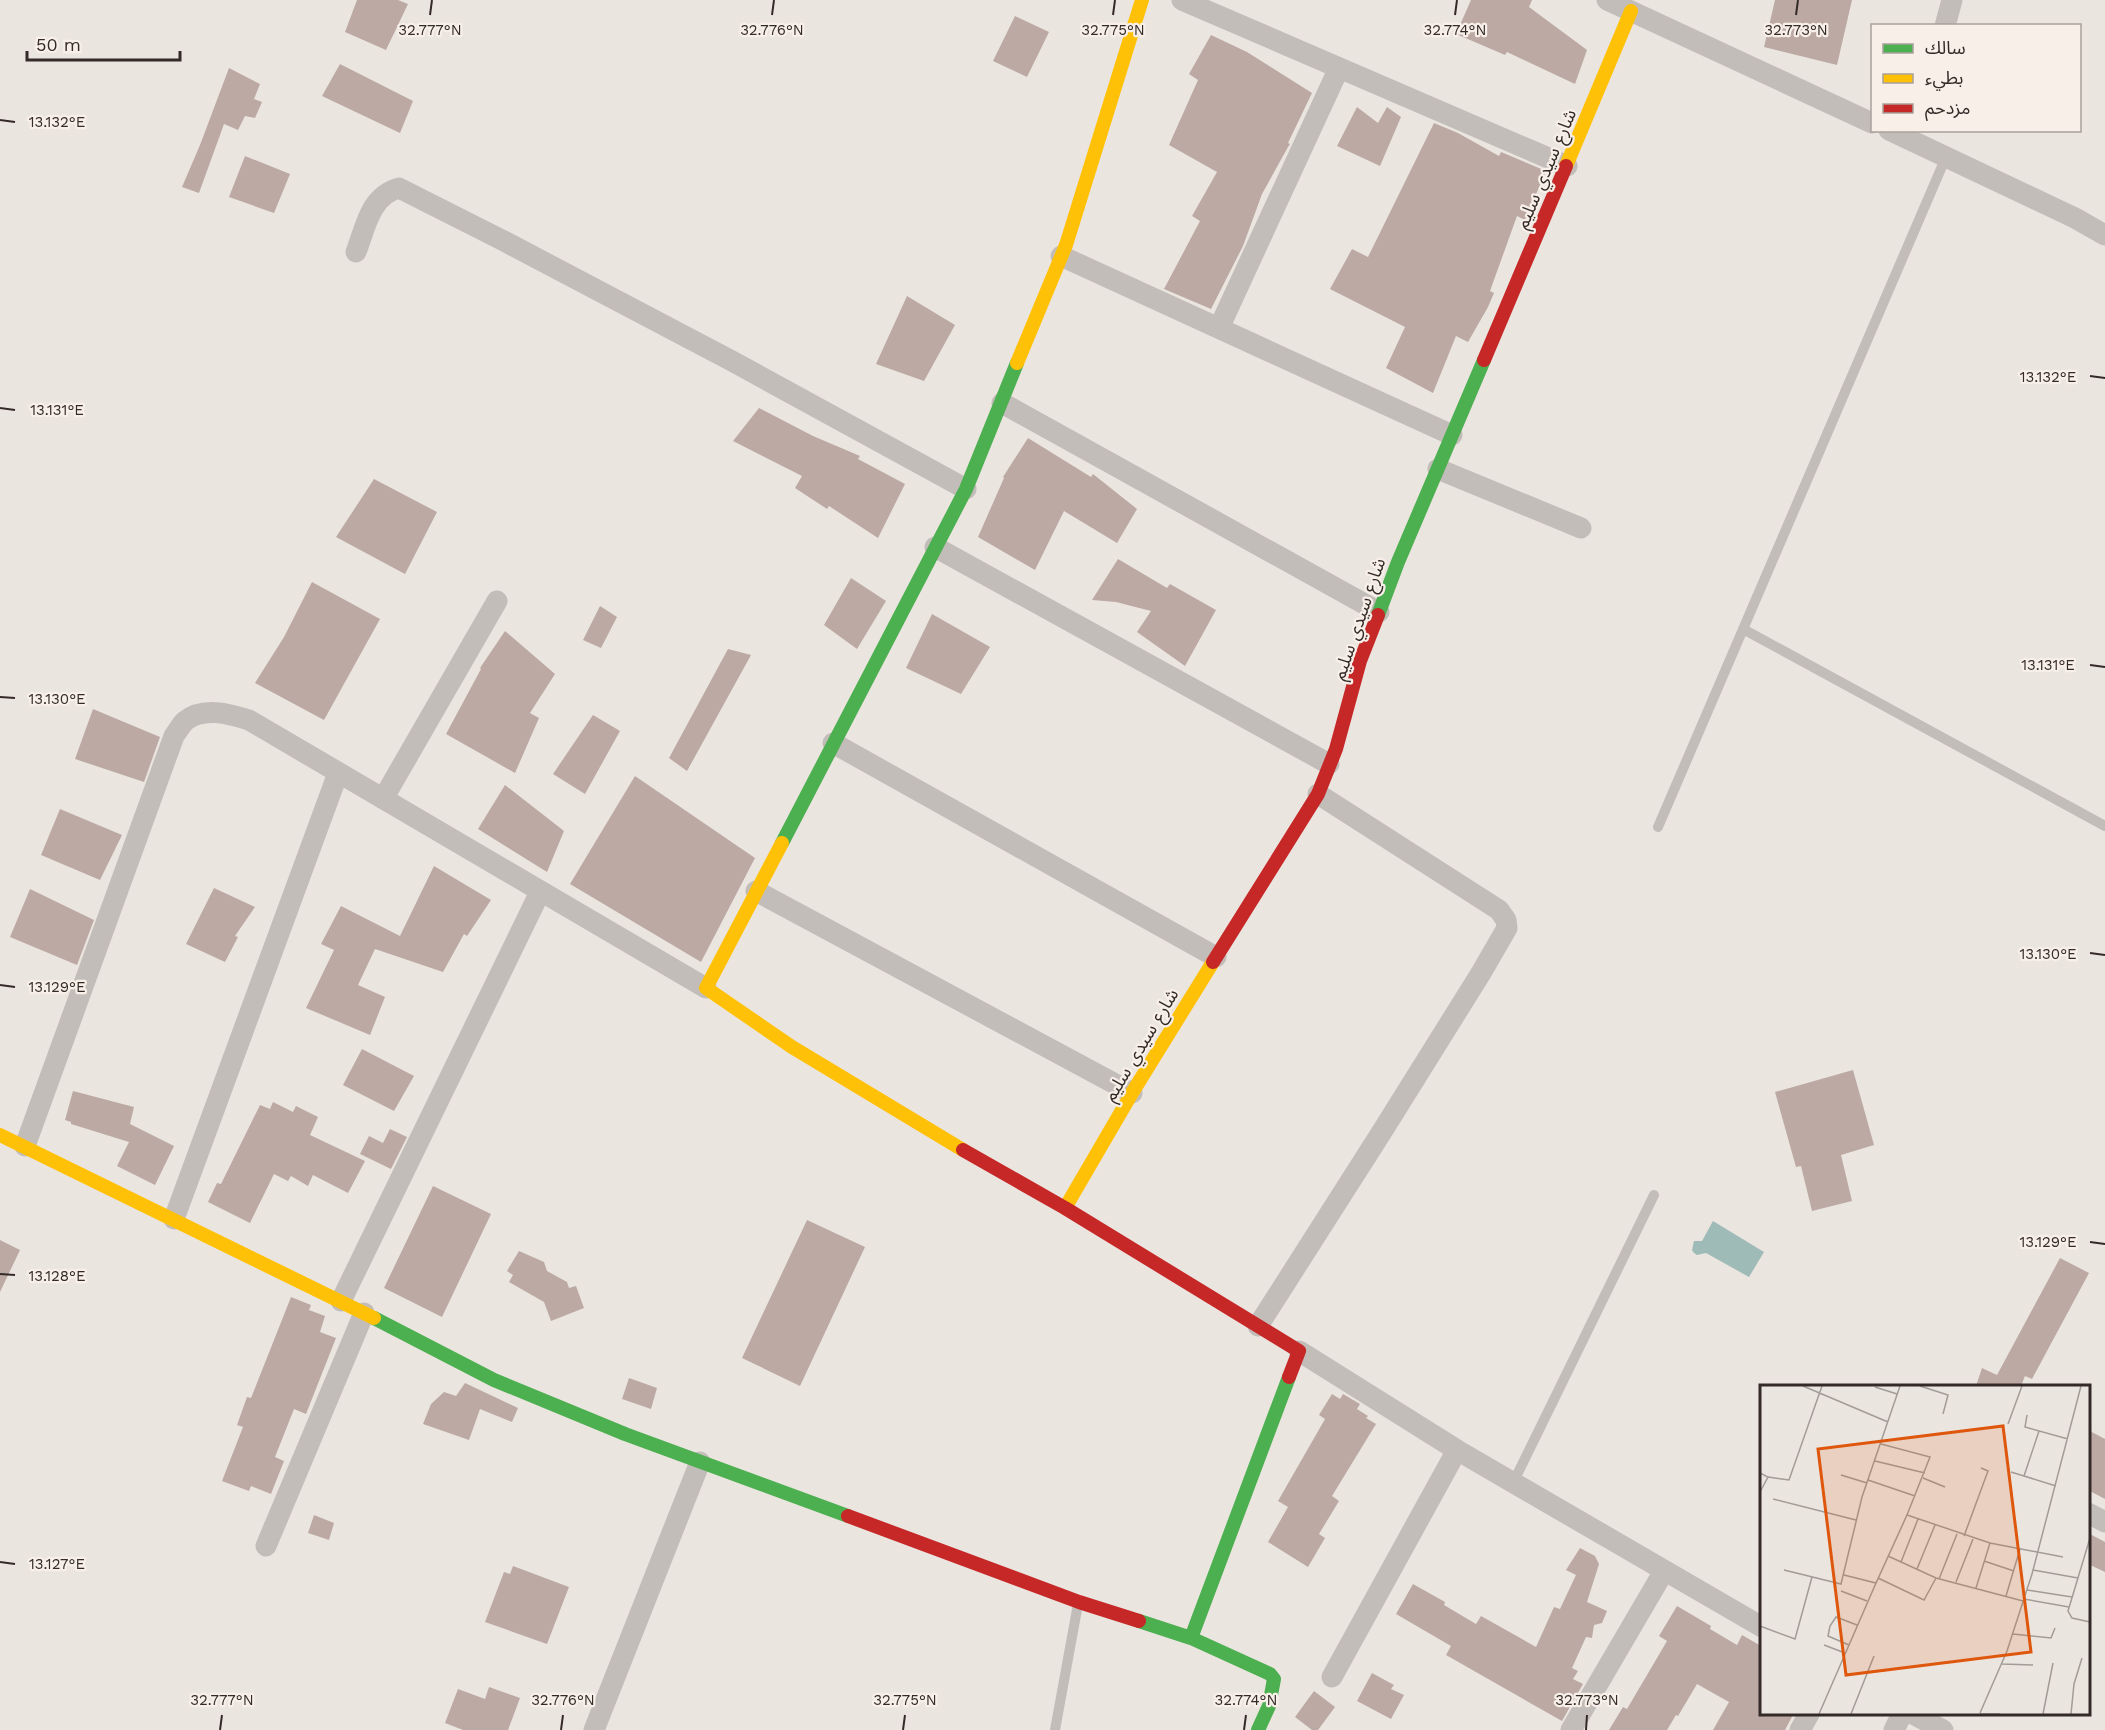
<svg xmlns="http://www.w3.org/2000/svg" width="2105" height="1730" font-family="'Work Sans','Noto Sans Arabic',sans-serif">
	<rect width="100%" height="100%" fill="#ebe5e0"/>
	<path fill="#9fbbb8" d="M 1713,1221 L 1764,1252 L 1749,1277 L 1706,1253 L 1697,1255 L 1694,1253 L 1692,1250 L 1694,1241 L 1702,1241 Z"/>
	<path fill="#bca9a4" d="M 357,0 L 398,0 L 408,4 L 386,50 L 345,32 Z
		M 1471,0 L 1532,0 L 1529,7 L 1587,50 L 1575,84 L 1507,52 L 1505,55 L 1456,34 Z
		M 1775,0 L 1852,0 L 1837,65 L 1764,47 Z
		M 1015,16 L 1049,32 L 1027,77 L 993,61 Z
		M 1211,35 L 1247,52 L 1312,93 L 1288,143 L 1290,144 L 1288,147 L 1262,194 L 1243,246 L 1211,309 L 1164,289 L 1200,221 L 1192,216 L 1217,172 L 1169,145 L 1198,80 L 1189,74 Z
		M 340,64 L 413,101 L 400,133 L 322,96 Z
		M 229,68 L 260,84 L 254,99 L 262,102 L 255,118 L 245,116 L 238,130 L 224,124 L 199,193 L 182,187 L 200,145 Z
		M 1357,107 L 1378,123 L 1387,107 L 1401,117 L 1380,166 L 1337,146 Z
		M 1434,123 L 1458,133 L 1499,156 L 1501,152 L 1546,171 L 1525,220 L 1517,216 L 1490,291 L 1494,293 L 1488,307 L 1468,342 L 1456,336 L 1433,393 L 1386,368 L 1405,327 L 1330,289 L 1352,249 L 1368,257 Z
		M 245,156 L 290,174 L 274,213 L 229,197 Z
		M 907,296 L 955,325 L 924,381 L 876,364 Z
		M 759,408 L 813,436 L 860,456 L 858,459 L 905,484 L 878,538 L 829,506 L 827,509 L 795,488 L 802,476 L 733,441 Z
		M 1028,438 L 1091,477 L 1093,474 L 1137,509 L 1117,543 L 1064,511 L 1035,570 L 978,537 L 1004,478 L 1003,477 Z
		M 374,479 L 437,512 L 405,574 L 336,537 Z
		M 1118,559 L 1167,588 L 1170,584 L 1216,610 L 1185,666 L 1137,632 L 1151,611 L 1116,602 L 1092,600 Z
		M 851,578 L 886,601 L 857,649 L 824,625 Z
		M 312,582 L 380,619 L 324,720 L 255,683 L 284,637 Z
		M 600,606 L 617,617 L 601,648 L 583,640 Z
		M 932,614 L 990,647 L 961,694 L 906,668 Z
		M 505,631 L 555,674 L 530,713 L 539,718 L 515,773 L 446,734 L 481,669 L 480,668 Z
		M 728,649 L 751,655 L 687,771 L 669,758 Z
		M 93,709 L 160,737 L 144,782 L 75,759 Z
		M 593,715 L 620,731 L 585,794 L 553,774 Z
		M 635,776 L 755,858 L 701,962 L 570,884 Z
		M 505,785 L 564,831 L 547,872 L 478,829 Z
		M 60,809 L 122,835 L 100,880 L 41,855 Z
		M 434,866 L 491,900 L 467,936 L 464,934 L 443,972 L 375,949 L 358,985 L 385,997 L 370,1035 L 306,1008 L 334,950 L 321,944 L 341,906 L 400,936 Z
		M 214,888 L 255,907 L 235,936 L 238,937 L 225,962 L 186,944 Z
		M 30,889 L 94,920 L 77,965 L 10,937 Z
		M 362,1049 L 414,1076 L 394,1111 L 343,1085 Z
		M 1853,1070 L 1874,1145 L 1841,1155 L 1852,1201 L 1812,1211 L 1801,1166 L 1796,1167 L 1775,1092 Z
		M 73,1091 L 134,1107 L 130,1124 L 174,1146 L 155,1185 L 117,1166 L 129,1142 L 71,1124 L 71,1122 L 65,1120 Z
		M 273,1102 L 293,1112 L 296,1106 L 318,1117 L 310,1135 L 365,1161 L 348,1193 L 313,1175 L 308,1186 L 291,1176 L 288,1181 L 274,1174 L 250,1223 L 208,1202 L 217,1183 L 221,1184 L 260,1105 L 270,1109 Z
		M 390,1129 L 407,1137 L 391,1169 L 360,1154 L 369,1136 L 383,1143 Z
		M 433,1186 L 491,1214 L 442,1317 L 384,1288 Z
		M 807,1220 L 865,1247 L 800,1386 L 742,1358 Z
		M 0,1240 L 20,1250 L 0,1292 Z
		M 519,1251 L 544,1262 L 547,1271 L 567,1282 L 569,1288 L 576,1286 L 584,1308 L 551,1321 L 544,1302 L 509,1282 L 513,1275 L 507,1271 Z
		M 2060,1258 L 2089,1273 L 2032,1379 L 2025,1376 L 2021,1386 L 1976,1386 L 1982,1368 L 1997,1375 Z
		M 291,1297 L 311,1305 L 309,1310 L 325,1316 L 320,1332 L 336,1338 L 306,1414 L 294,1409 L 275,1457 L 284,1461 L 271,1494 L 251,1486 L 249,1491 L 222,1481 L 243,1427 L 237,1425 L 247,1397 L 251,1398 Z
		M 629,1378 L 657,1388 L 651,1409 L 622,1399 Z
		M 465,1383 L 518,1408 L 512,1422 L 480,1409 L 469,1440 L 423,1424 L 431,1404 L 444,1392 L 456,1396 Z
		M 1332,1394 L 1340,1399 L 1343,1394 L 1360,1404 L 1357,1409 L 1368,1416 L 1366,1418 L 1376,1424 L 1332,1496 L 1339,1501 L 1319,1534 L 1325,1538 L 1308,1567 L 1268,1542 L 1288,1507 L 1278,1501 L 1325,1419 L 1319,1415 Z
		M 2088,1430 L 2105,1439 L 2105,1499 L 2088,1490 Z
		M 314,1515 L 334,1523 L 329,1540 L 308,1533 Z
		M 2088,1533 L 2105,1542 L 2105,1572 L 2088,1564 Z
		M 1580,1548 L 1595,1556 L 1599,1564 L 1587,1602 L 1607,1611 L 1602,1623 L 1594,1625 L 1592,1638 L 1586,1637 L 1572,1668 L 1578,1671 L 1573,1679 L 1583,1684 L 1562,1721 L 1446,1655 L 1451,1646 L 1396,1614 L 1413,1584 L 1445,1602 L 1444,1605 L 1476,1624 L 1481,1616 L 1536,1647 L 1554,1607 L 1560,1609 L 1576,1575 L 1566,1570 Z
		M 513,1566 L 569,1587 L 547,1644 L 485,1622 L 504,1572 L 510,1574 Z
		M 1677,1606 L 1711,1626 L 1710,1629 L 1737,1645 L 1742,1635 L 1761,1646 L 1761,1713 L 1794,1713 L 1785,1730 L 1713,1730 L 1729,1702 L 1697,1684 L 1678,1716 L 1676,1715 L 1667,1730 L 1609,1730 L 1623,1707 L 1627,1709 L 1667,1641 L 1659,1636 Z
		M 1372,1673 L 1394,1685 L 1391,1689 L 1404,1695 L 1391,1719 L 1357,1701 Z
		M 489,1687 L 520,1698 L 508,1730 L 463,1730 L 445,1723 L 458,1689 L 485,1699 Z
		M 1314,1691 L 1335,1707 L 1318,1730 L 1312,1730 L 1295,1717 Z"/>
	<g fill="none" stroke-linecap="round" stroke-linejoin="round">
		<path stroke="#c3bdb9" stroke-width="10" d="M 1743,629 L 2105,826
			M 1658,827 L 1946,157
			M 1513,1483 L 1654,1195
			M 1055,1730 L 1078,1604"/>
		<path stroke="#c3bdb9" stroke-width="21" d="M 1182,0 L 1567,166
			M 1607,0 L 1872,123
			M 1945,26 L 1952,0
			M 1889,130 L 2075,218 L 2105,235
			M 356,252 C 366,226 370,196 399,188 L 502,240 L 732,361 L 966,489
			M 1061,256 L 1452,435
			M 1219,328 L 1339,68
			M 1002,403 L 1379,612
			M 1438,469 L 1581,528
			M 935,547 L 1329,764
			M 833,743 L 1216,957
			M 383,799 L 497,601
			M 756,891 L 1132,1093
			M 25,1146 L 174,736 C 177,732 181,725 185,721 C 203,706 230,714 249,720 L 706,988
			M 174,1219 L 338,773
			M 341,1301 L 540,892
			M 1258,1326 L 1383,1130 L 1481,973 L 1507,928 L 1506,920 L 1499,910 L 1318,794
			M 1299,1351 L 1457,1450 L 1762,1627
			M 2088,1513 L 2105,1522
			M 266,1546 L 364,1313
			M 1332,1677 L 1457,1450
			M 1913,1714 L 1943,1730
			M 594,1730 L 700,1462
			M 1571,1730 L 1664,1571
			M 1800,1730 L 1809,1714
			M 1894,1730 L 1902,1714"/>
		<path stroke="#4caf50" stroke-width="14" d="M 1378,615 L 1398,562 L 1484,360
			M 782,843 L 966,489 L 1017,363
			M 374,1318 L 494,1380 L 625,1434 L 848,1516
			M 1139,1621 L 1191,1638 L 1270,1674 L 1274,1679 L 1269,1706 L 1258,1730
			M 1191,1638 L 1289,1377"/>
		<path stroke="#ffc107" stroke-width="14" d="M 1566,166 L 1631,11
			M 1017,363 L 1066,245 L 1142,0
			M 782,843 L 706,988 L 792,1047 L 963,1150
			M 0,1135 L 374,1318
			M 1065,1208 L 1132,1093 L 1213,962"/>
		<path stroke="#c62828" stroke-width="14" d="M 1484,360 L 1566,166
			M 1213,962 L 1318,794 L 1336,749 L 1360,661 L 1378,615
			M 963,1150 L 1065,1208 L 1299,1351 L 1289,1377
			M 848,1516 L 1079,1602 L 1139,1621"/>
	</g>
	<path fill="none" stroke="#342b28" stroke-width="2" d="M 430,15 L 432,0M 772,15 L 774,0M 1113,15 L 1115,0M 1455,15 L 1457,0M 1796,15 L 1798,0M 0,120 L 15,122M 2090,376 L 2105,378M 0,408 L 15,410M 2090,665 L 2105,667M 0,697 L 15,698M 2090,953 L 2105,955M 0,985 L 15,987M 2090,1242 L 2105,1244M 0,1274 L 15,1275M 0,1562 L 15,1564M 220,1730 L 222,1715M 561,1730 L 563,1715M 903,1730 L 905,1715M 1244,1730 L 1246,1715M 1586,1730 L 1587,1715"/>
	<g text-anchor="middle" stroke-width="4.5" stroke-linejoin="round" paint-order="stroke">
		<g font-size="18" fill="#342b28" stroke="#f7efe8">
			<text transform="translate(1546 169) rotate(-67)" y="6">شارع سيدي سليم</text>
			<text transform="translate(1359 619) rotate(-71)" y="6">شارع سيدي سليم</text>
			<text transform="translate(1141 1045) rotate(-59)" y="6">شارع سيدي سليم</text>
		</g>
	</g>
	<g transform="translate(1760 1385)">
		<rect width="330" height="330" fill="#ebe5e0"/>
		<path fill="none" stroke="#a29b96" stroke-width="1.5" d="M 43,1 L 128,37M 160,1 L 188,10 L 183,29M 115,2 L 137,9M 267,30 L 265,42 L 308,54M 248,39 L 262,1M 121,59 L 170,72 L 147,130M 115,76 L 165,88M 251,87 L 264,91 L 279,46M 0,88 L 8,92 L 0,107M 81,90 L 107,98M 264,91 L 296,101M 8,92 L 29,95 L 62,1M 163,93 L 185,102M 108,95 L 155,111M 13,114 L 96,135M 204,151 L 228,86 L 221,83M 330,153 L 308,226 L 312,233 L 330,237M 128,171 L 176,193 L 263,216M 224,176 L 254,186M 141,177 L 158,134M 157,184 L 175,140M 24,185 L 81,199 L 102,112 L 140,1M 273,185 L 318,193M 84,190 L 116,198 L 147,130 L 230,158 L 303,172M 118,193 L 164,215 L 176,193M 179,194 L 197,149M 196,197 L 213,154M 216,203 L 230,158M 267,205 L 312,212M 81,206 L 107,216M 246,211 L 260,164M 264,214 L 309,222M 0,241 L 35,254 L 52,192M 253,249 L 291,253 L 295,243M 64,260 L 85,268M 89,260 L 68,251 L 70,241 L 76,232 L 97,240M 242,279 L 273,280M 220,328 L 247,266 L 272,189 L 321,1M 59,329 L 116,198M 91,329 L 114,271M 220,329 L 240,329M 283,329 L 293,278M 311,329 L 314,299 L 322,273"/>
		<path fill="#df570d" fill-opacity="0.15" stroke="#df570d" stroke-width="3" d="M 243,41 L 271,267 L 86,290 L 58,64 Z"/>
		<rect width="330" height="330" fill="none" stroke="#342b28" stroke-width="3"/>
	</g>
	<g font-size="15" text-anchor="middle" fill="#342b28" stroke="#f7efe8" stroke-width="4.5" stroke-linejoin="round" paint-order="stroke">
		<text x="430" y="35">32.777°N</text>
		<text x="772" y="35">32.776°N</text>
		<text x="1113" y="35">32.775°N</text>
		<text x="1455" y="35">32.774°N</text>
		<text x="1796" y="35">32.773°N</text>
		<text x="57" y="127">13.132°E</text>
		<text x="2048" y="382">13.132°E</text>
		<text x="57" y="415">13.131°E</text>
		<text x="2048" y="670">13.131°E</text>
		<text x="57" y="704">13.130°E</text>
		<text x="2048" y="959">13.130°E</text>
		<text x="57" y="992">13.129°E</text>
		<text x="2048" y="1247">13.129°E</text>
		<text x="57" y="1281">13.128°E</text>
		<text x="57" y="1569">13.127°E</text>
		<text x="222" y="1705">32.777°N</text>
		<text x="563" y="1705">32.776°N</text>
		<text x="905" y="1705">32.775°N</text>
		<text x="1246" y="1705">32.774°N</text>
		<text x="1587" y="1705">32.773°N</text>
	</g>
	<rect x="1871" y="24" width="210" height="108" fill="#f7efe8" stroke="#a9a19b" stroke-width="1.5"/>
	<rect x="1883" y="44" width="30" height="9" fill="#4caf50" stroke="#a9a19b" stroke-width="1.5"/>
	<text x="1925" y="54" font-size="18" fill="#342b28">سالك</text>
	<rect x="1883" y="74" width="30" height="9" fill="#ffc107" stroke="#a9a19b" stroke-width="1.5"/>
	<text x="1925" y="84" font-size="18" fill="#342b28">بطيء</text>
	<rect x="1883" y="104" width="30" height="9" fill="#c62828" stroke="#a9a19b" stroke-width="1.5"/>
	<text x="1925" y="114" font-size="18" fill="#342b28">مزدحم</text>
	<path d="M27 51v9h153v-9" fill="none" stroke="#342b28" stroke-width="3"/>
	<text x="36" y="51" font-size="18" fill="#342b28" stroke="#f7efe8" stroke-width="4.5" paint-order="stroke">50 m</text>
</svg>
